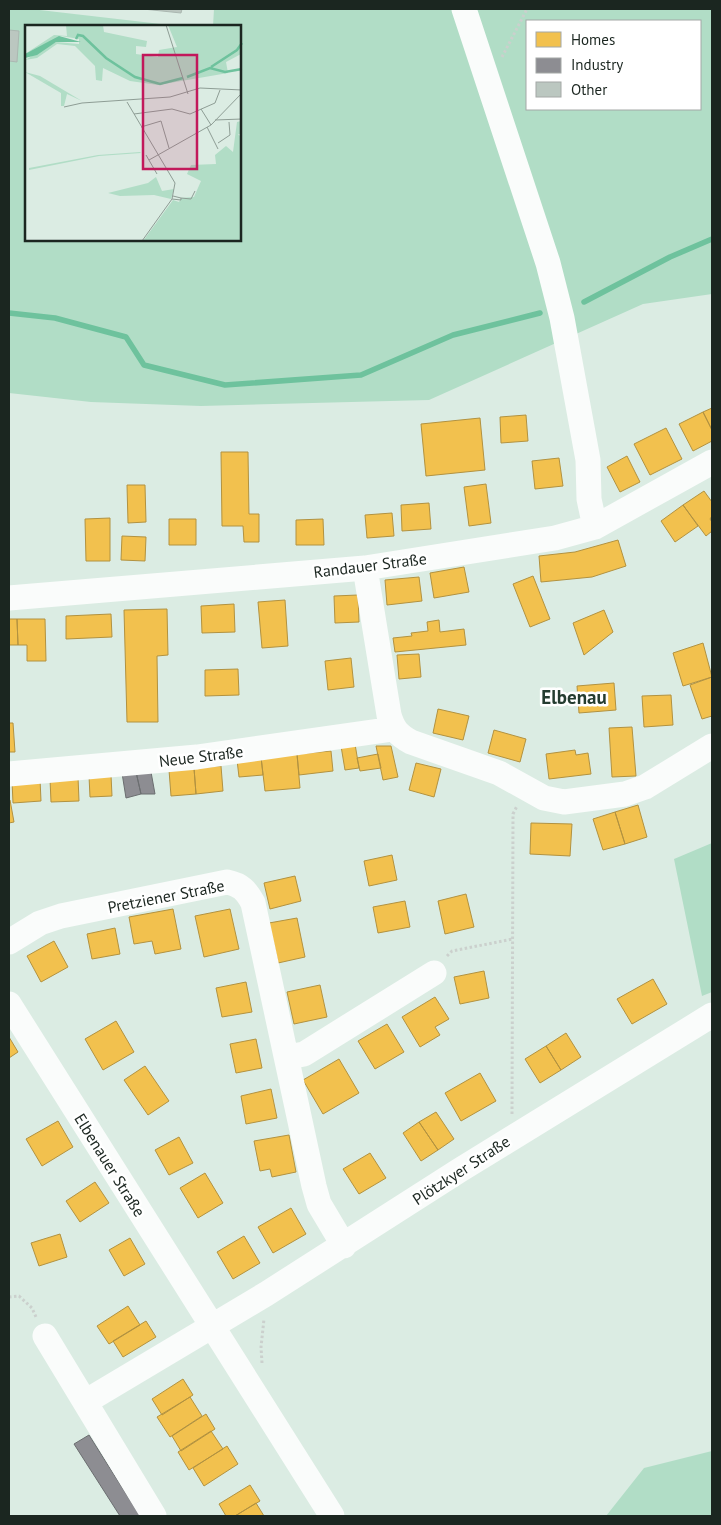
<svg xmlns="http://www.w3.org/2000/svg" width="721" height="1525" font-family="'PT Sans',sans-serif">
	<rect width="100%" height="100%" fill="#dbece3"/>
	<path fill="#b1ddc6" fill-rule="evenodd" d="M 9,9 L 31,9 L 178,26 L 26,26 L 26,240 L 240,240 L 240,26 L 213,26 L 214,9 L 712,9 L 712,294 L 643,304 L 429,400 L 201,406 L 91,402 L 9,393 ZM 527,21 L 700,21 L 700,109 L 527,109 Z
		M 712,843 L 712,992 L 702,996 L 674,859 Z
		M 712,1451 L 712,1516 L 606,1516 L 644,1468 Z"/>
	<path fill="#f2c14e" stroke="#b29240" d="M 712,408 L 712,430 L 703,412 Z
		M 703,412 L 712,430 L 712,441 L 693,451 L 679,424 Z
		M 526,415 L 528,441 L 501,443 L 500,417 Z
		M 480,418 L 485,470 L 426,476 L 421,424 Z
		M 666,428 L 682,459 L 650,475 L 634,444 Z
		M 221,452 L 248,452 L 249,514 L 259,514 L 259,542 L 244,542 L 243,526 L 222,526 Z
		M 627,456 L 640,482 L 620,492 L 607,467 Z
		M 559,458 L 563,486 L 535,489 L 532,461 Z
		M 486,484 L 491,523 L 469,526 L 464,487 Z
		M 127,485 L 145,485 L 146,522 L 128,523 Z
		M 704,491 L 712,502 L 712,516 L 710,519 L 712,522 L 712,531 L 706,536 L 683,505 Z
		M 429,503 L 431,529 L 402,531 L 401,505 Z
		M 683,505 L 698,526 L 675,542 L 661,521 Z
		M 392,513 L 394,536 L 367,538 L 365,515 Z
		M 110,518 L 110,561 L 86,561 L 85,519 Z
		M 169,519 L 196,519 L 196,545 L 169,545 Z
		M 323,519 L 324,545 L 296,545 L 296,520 Z
		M 122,536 L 146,537 L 145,561 L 121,560 Z
		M 618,540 L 626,566 L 592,577 L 541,582 L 539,556 L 575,552 Z
		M 464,567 L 469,592 L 434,598 L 430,573 Z
		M 533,576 L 550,619 L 530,627 L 513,584 Z
		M 419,577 L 422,601 L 387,605 L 385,580 Z
		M 358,595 L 359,622 L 335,623 L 334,596 Z
		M 285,600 L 288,646 L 262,648 L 258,602 Z
		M 234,604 L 235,632 L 202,633 L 201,606 Z
		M 167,609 L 168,655 L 157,656 L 158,722 L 127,722 L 124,610 Z
		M 604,610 L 613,632 L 584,655 L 573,623 Z
		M 111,614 L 112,637 L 66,639 L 66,616 Z
		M 9,619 L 17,619 L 18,645 L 9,645 Z
		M 17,619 L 45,619 L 46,661 L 27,661 L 27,645 L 18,645 Z
		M 439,620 L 440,632 L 464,629 L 466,645 L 395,652 L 393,638 L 412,636 L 411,633 L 428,631 L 427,622 Z
		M 703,643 L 712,677 L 683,686 L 673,653 Z
		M 419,654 L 421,677 L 399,679 L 397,655 Z
		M 351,658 L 354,687 L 328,690 L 325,661 Z
		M 238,669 L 239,695 L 205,696 L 205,670 Z
		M 712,677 L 712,716 L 702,719 L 690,685 Z
		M 614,683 L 616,710 L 579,713 L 577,686 Z
		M 671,695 L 673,725 L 644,727 L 642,696 Z
		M 438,709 L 469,716 L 463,740 L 433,733 Z
		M 9,723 L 13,723 L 15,752 L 9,752 Z
		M 632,727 L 636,776 L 612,777 L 609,728 Z
		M 494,730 L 526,739 L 520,762 L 488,753 Z
		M 355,744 L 359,768 L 345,770 L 341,746 Z
		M 376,746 L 391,746 L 398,777 L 383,780 Z
		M 575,750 L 576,755 L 588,753 L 591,774 L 549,779 L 546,754 Z
		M 331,751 L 333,771 L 299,775 L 297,754 Z
		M 297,754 L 300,788 L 265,791 L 261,757 Z
		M 378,754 L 381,768 L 360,771 L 357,758 Z
		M 261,757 L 263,775 L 239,777 L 237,760 Z
		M 416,763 L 441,769 L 434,797 L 409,790 Z
		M 221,766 L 223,791 L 196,794 L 194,768 Z
		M 194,768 L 196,794 L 171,796 L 169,770 Z
		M 111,775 L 112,796 L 90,797 L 89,776 Z
		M 78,777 L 79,801 L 51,802 L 50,779 Z
		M 40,779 L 41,801 L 13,803 L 12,781 Z
		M 10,800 L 14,822 L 9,823 L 9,801 Z
		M 638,805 L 647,837 L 625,844 L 615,812 Z
		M 615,812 L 625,844 L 603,850 L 593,819 Z
		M 531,823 L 572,824 L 570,856 L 530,854 Z
		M 392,855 L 397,880 L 369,886 L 364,861 Z
		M 295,876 L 301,901 L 270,909 L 264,883 Z
		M 466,894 L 474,927 L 445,934 L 438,901 Z
		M 405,901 L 410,927 L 378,933 L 373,907 Z
		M 173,909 L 181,949 L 155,954 L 152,941 L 134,944 L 129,917 Z
		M 230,909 L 239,949 L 204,957 L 195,916 Z
		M 297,918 L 305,957 L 278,963 L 269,923 Z
		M 115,928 L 120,954 L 92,959 L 87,934 Z
		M 54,941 L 68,967 L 41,982 L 27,956 Z
		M 484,971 L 489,998 L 460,1004 L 454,977 Z
		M 653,979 L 667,1004 L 632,1024 L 617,999 Z
		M 246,982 L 252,1012 L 222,1017 L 216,988 Z
		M 320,985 L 327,1017 L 294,1024 L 287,992 Z
		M 435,997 L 449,1019 L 435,1027 L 440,1035 L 420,1047 L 402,1017 Z
		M 116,1021 L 134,1052 L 103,1070 L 85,1039 Z
		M 387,1024 L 404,1052 L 375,1069 L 358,1041 Z
		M 566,1033 L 581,1057 L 561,1070 L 546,1046 Z
		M 9,1037 L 18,1052 L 9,1058 Z
		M 256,1039 L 262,1068 L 236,1073 L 230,1044 Z
		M 546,1046 L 561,1070 L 540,1083 L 525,1059 Z
		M 339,1059 L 359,1093 L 323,1114 L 303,1080 Z
		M 145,1066 L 169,1101 L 148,1115 L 124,1080 Z
		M 480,1073 L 496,1101 L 461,1121 L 445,1093 Z
		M 271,1089 L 277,1118 L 246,1124 L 241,1096 Z
		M 436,1112 L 454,1139 L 438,1150 L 419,1122 Z
		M 58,1121 L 73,1147 L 42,1166 L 26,1139 Z
		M 419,1122 L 438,1150 L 421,1161 L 403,1133 Z
		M 289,1135 L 296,1172 L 272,1177 L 270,1169 L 260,1171 L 254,1141 Z
		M 179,1137 L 193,1163 L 169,1175 L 155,1150 Z
		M 370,1153 L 386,1178 L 359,1194 L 343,1169 Z
		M 205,1173 L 223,1203 L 198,1218 L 180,1188 Z
		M 95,1182 L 109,1203 L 80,1222 L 66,1201 Z
		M 291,1208 L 306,1234 L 273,1253 L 258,1227 Z
		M 60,1234 L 67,1257 L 39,1266 L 31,1243 Z
		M 244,1236 L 260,1263 L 233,1279 L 217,1252 Z
		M 130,1238 L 145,1264 L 124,1276 L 109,1250 Z
		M 128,1306 L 140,1325 L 109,1344 L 97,1326 Z
		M 146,1321 L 156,1337 L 123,1357 L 113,1341 Z
		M 183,1379 L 193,1395 L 162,1415 L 152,1399 Z
		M 190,1397 L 202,1416 L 170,1437 L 157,1417 Z
		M 206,1414 L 215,1429 L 181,1451 L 172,1436 Z
		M 211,1431 L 223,1449 L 189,1470 L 178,1452 Z
		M 227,1446 L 238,1464 L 204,1486 L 193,1468 Z
		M 250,1485 L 260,1501 L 235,1516 L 226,1516 L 219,1504 Z
		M 256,1503 L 264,1516 L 235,1516 Z"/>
	<path fill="#8d8d92" stroke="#6b6e70" d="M 136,772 L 151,772 L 155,794 L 141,794 Z
		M 136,772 L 141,794 L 126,798 L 122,773 Z
		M 89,1435 L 140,1516 L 120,1516 L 74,1444 Z"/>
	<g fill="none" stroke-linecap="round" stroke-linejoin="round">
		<path stroke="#6ec29d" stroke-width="5.5" d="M 584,302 L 670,257 L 712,239
			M 9,313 L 55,318 L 126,337 L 144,365 L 225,385 L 361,375 L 453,335 L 540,313"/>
	</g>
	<path fill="#bbc7c0" stroke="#abb8b1" d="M 143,9 L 182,9 L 181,13 Z
		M 9,30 L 19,31 L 17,62 L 9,61 Z"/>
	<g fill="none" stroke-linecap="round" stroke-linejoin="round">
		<path stroke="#cbd0cd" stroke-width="3" stroke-dasharray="2.5 2.5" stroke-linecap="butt" d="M 502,57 L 527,9
			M 447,956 L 452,951 L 513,939
			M 512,1114 L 513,814 L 517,806
			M 9,1297 L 19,1296 L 32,1308 L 36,1317
			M 262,1363 L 261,1347 L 264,1319"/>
		<path stroke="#fafcfb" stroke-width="25" d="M 464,9 L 548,263 L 562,318 L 588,460 L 589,499 L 595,527
			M 365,568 L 389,715 C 393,729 398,735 411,742 L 499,773 L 544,798 L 564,802 L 625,794 L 645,787 L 712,746
			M 9,598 L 365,568 L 555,538 L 595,527 L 712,462
			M 9,774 L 197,757 L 393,729
			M 9,942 L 40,923 L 61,916 L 227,882 C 241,885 246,890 253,903 L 314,1186 L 319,1204 L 344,1246
			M 9,1004 L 332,1516
			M 288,1057 L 304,1054 L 434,973
			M 45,1336 L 154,1516
			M 85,1402 L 266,1294 L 460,1170 L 712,1015"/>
	</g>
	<g text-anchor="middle" stroke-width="5" stroke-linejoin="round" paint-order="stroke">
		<g font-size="16" fill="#1b2620" stroke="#fff">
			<text transform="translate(370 565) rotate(-7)" y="6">Randauer Straße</text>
			<text transform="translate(201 756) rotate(-7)" y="6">Neue Straße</text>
			<text transform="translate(166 896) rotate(-11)" y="6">Pretziener Straße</text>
			<text transform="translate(110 1165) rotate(58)" y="6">Elbenauer Straße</text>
			<text transform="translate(461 1170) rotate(-33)" y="6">Plötzkyer Straße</text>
		</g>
		<g font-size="19" font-weight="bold" fill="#243c30" stroke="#fff">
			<text x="574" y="704">Elbenau</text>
		</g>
	</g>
	<g transform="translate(25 25)">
		<rect width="216" height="216" fill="#dbece3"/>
		<path d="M 41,0 L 78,0 L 79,7 L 122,16 L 121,22 L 111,21 L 111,29 L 133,32 L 134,25 L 152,22 L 143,0 L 216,0 L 216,29 L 201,37 L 203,48 L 133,60 L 105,56 L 78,43 L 77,56 L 71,55 L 70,41 L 50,21 L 32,19 L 12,33 L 0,35 L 31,17 L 54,19 L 54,14 L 36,11 L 0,29 L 29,10 L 42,11 ZM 0,47 L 15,51 L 57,76 L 42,69 L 39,81 L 36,81 L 36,68 ZM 216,96 L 216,109 L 213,109 L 217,113 L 216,216 L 118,216 L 148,175 L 154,177 L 156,173 L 169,172 L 176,156 L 162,149 L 166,140 L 191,139 L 190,130 L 201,121 L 208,127 L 212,97 ZM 115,127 L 116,128 L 74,131 L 4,145 L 4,143 L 73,130 ZM 131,152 L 137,166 L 149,164 L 146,174 L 129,170 L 95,171 L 83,168 L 123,158 Z" fill="#b1ddc6"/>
		<path d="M 34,11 L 56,17 L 31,17 L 12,30 L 0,33 L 0,29 Z" fill="#6ec29d"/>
		<path fill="none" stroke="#6ec29d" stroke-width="2.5" d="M 51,14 L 53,10 L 58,11 L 81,33 L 110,52 L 135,59 L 158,53M 186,42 L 212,25 L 217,18M 162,52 L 185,43 L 200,47 L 217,44"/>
		<path fill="none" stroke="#8e9d95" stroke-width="1" d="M 141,0 L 163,69M 102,77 L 150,158 L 147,174 L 117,216M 39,82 L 57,78 L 145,72 L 175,63 L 217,65M 176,84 L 186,100M 109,89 L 147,84 L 165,89 L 190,78 L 195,65M 190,95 L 217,94M 116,102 L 136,96 L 144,123M 182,102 L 193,124M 193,118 L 205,110 L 204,97M 121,130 L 132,149M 124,135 L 186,100 L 217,68M 156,173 L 166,174 L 170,166M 147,174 L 156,175 L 156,173 L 148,171"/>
		<path fill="#c2185b" fill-opacity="0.15" stroke="#c2185b" stroke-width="2.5" d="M 118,30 L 172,30 L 172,144 L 118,144 Z"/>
		<rect width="216" height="216" fill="none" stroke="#1b2620" stroke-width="2.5"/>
	</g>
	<rect width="721" height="1525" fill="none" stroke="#1b2620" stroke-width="20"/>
	<rect x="526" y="20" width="175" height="90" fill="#ffffff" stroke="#a4a8a6"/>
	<rect x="536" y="32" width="25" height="15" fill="#f2c14e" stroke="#a4a8a6"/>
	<text x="571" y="45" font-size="15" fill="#1b2620">Homes</text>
	<rect x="536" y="58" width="25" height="15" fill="#8d8d92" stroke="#a4a8a6"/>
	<text x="571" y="70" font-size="15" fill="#1b2620">Industry</text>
	<rect x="536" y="82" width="25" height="15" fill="#bbc7c0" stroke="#a4a8a6"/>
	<text x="571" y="95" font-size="15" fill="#1b2620">Other</text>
</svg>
